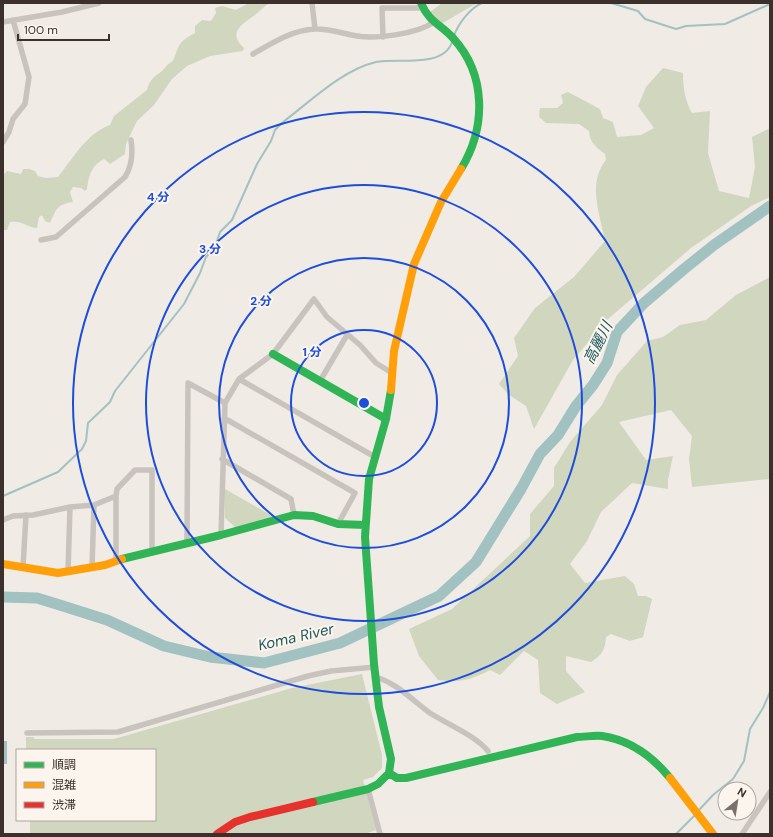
<svg xmlns="http://www.w3.org/2000/svg" width="773" height="837" font-family="'DM Sans','Noto Sans JP',sans-serif">
	<rect width="100%" height="100%" fill="#f0ebe5"/>
	<path fill="#d1d6bf" d="M 270,3 C 264,6 260,11 255,15 C 244,23 226,32 244,48 L 243,51 L 210,56 L 187,66 L 172,79 L 154,105 L 137,121 L 126,144 L 125,154 L 110,164 L 104,159 C 91,166 89,175 87,189 L 85,191 L 81,188 L 73,187 L 70,192 L 73,202 C 56,204 56,211 50,223 L 45,221 L 42,215 L 39,217 L 37,228 C 26,227 22,220 10,222 L 7,230 L 3,230 L 3,175 L 7,171 L 21,174 L 23,169 L 29,169 L 35,171 L 38,176 L 46,178 L 58,177 C 74,157 86,134 110,125 L 114,116 L 147,90 C 149,80 154,77 162,71 C 166,67 167,64 173,61 C 180,44 177,43 195,33 L 195,26 L 202,20 L 211,21 L 216,13 L 215,8 L 222,6 L 236,10 L 247,4 Z
		M 442,3 L 477,3 L 441,24 L 429,13 Z
		M 663,68 L 683,73 C 683,87 685,101 692,113 L 710,111 L 708,153 L 719,191 L 749,198 L 755,167 L 752,137 L 770,128 L 770,197 L 751,206 L 691,248 L 608,319 L 573,360 L 534,429 L 526,406 L 509,395 L 499,384 L 518,356 L 514,338 L 535,308 L 574,277 L 605,241 C 600,214 587,184 606,160 L 605,154 C 596,147 590,143 589,131 L 579,124 L 546,123 L 539,117 L 540,108 L 557,108 L 563,103 L 561,95 L 568,92 L 600,109 L 603,118 L 613,122 L 617,137 L 641,135 L 654,128 L 638,106 L 646,87 Z
		M 770,277 L 770,479 L 692,487 L 689,459 L 692,436 L 671,410 L 619,422 L 646,460 L 673,456 L 668,480 L 668,489 L 632,483 L 601,512 L 587,541 L 570,564 L 585,583 L 625,576 L 634,584 L 638,596 L 646,596 L 652,599 L 643,637 L 630,641 L 611,634 L 606,637 C 605,650 602,655 591,662 L 566,656 L 566,671 L 585,692 L 557,704 L 540,693 L 538,660 L 524,651 L 500,675 L 490,670 C 470,680 460,683 438,680 L 419,656 L 409,629 L 452,609 L 530,536 L 530,514 L 554,486 L 554,468 L 570,442 L 602,405 L 617,375 L 647,341 L 663,337 L 680,325 L 706,320 L 736,295 Z
		M 225,489 L 276,518 L 236,528 L 225,518 Z
		M 362,674 L 382,755 L 382,768 L 373,777 L 363,780 L 376,830 L 365,834 L 30,834 L 30,820 L 155,820 L 155,750 L 26,750 L 26,737 L 33,737 L 35,739 L 114,739 L 292,688 Z"/>
	<path fill="#a1c2c1" d="M 3,741 L 7,741 L 7,764 L 3,764 Z"/>
	<g fill="none" stroke-linecap="round" stroke-linejoin="round">
		<path stroke="#a1c2c1" stroke-width="2" d="M 611,3 L 638,11 L 645,19 L 676,29 L 686,26 L 725,24 L 770,4
			M 454,36 C 458,24 470,8 482,3
			M 3,496 L 58,472 L 82,449 L 86,441 L 88,423 L 110,402 L 115,391 L 184,304 L 200,273 L 206,257 L 215,247 L 220,232 L 232,220 L 257,164 L 271,141 L 275,130 L 283,122 C 311,101 342,70 376,62 C 398,58 444,68 452,42
			M 699,810 L 713,795 L 733,779 L 744,761 L 750,729 L 763,708 L 770,692
			M 676,834 L 696,814"/>
		<path stroke="#a1c2c1" stroke-width="11" d="M 3,597 L 37,598 L 63,606 L 107,620 L 164,646 L 210,657 L 264,663 L 340,643 L 439,596 L 476,562 L 521,489 L 540,454 L 558,435 L 576,406 L 593,385 L 607,363 L 617,332 L 644,303 L 684,269 L 714,245 L 770,206"/>
		<path stroke="#c9c3be" stroke-width="5.5" d="M 312,3 L 315,29
			M 3,22 L 62,12 L 99,3
			M 383,37 L 382,8 L 422,8
			M 253,54 C 272,43 292,30 315,29 C 328,28 344,34 357,36 C 377,39 417,34 434,22
			M 3,142 L 9,132 L 13,119 L 25,104 L 29,77 L 13,20
			M 41,240 L 56,237 L 125,177 C 132,166 133,153 131,140
			M 239,379 L 375,457
			M 320,381 L 347,335
			M 224,418 L 355,493 L 338,524
			M 222,459 L 291,499 L 294,515
			M 116,496 L 116,560
			M 3,520 L 13,516 L 33,515 L 70,507 L 94,505 L 116,496 L 117,489 L 135,470 L 152,470 L 152,552
			M 221,535 L 225,403 L 239,379 L 273,354 L 314,299 L 327,317 L 360,345 L 376,363 L 392,373
			M 187,543 L 188,383 L 225,403
			M 23,567 L 26,515
			M 92,568 L 94,505
			M 68,572 L 70,507
			M 376,677 C 398,684 412,700 430,713 C 447,724 476,736 488,751
			M 27,733 L 118,732 L 308,676 L 331,671 L 375,667
			M 368,789 L 380,834
			M 742,834 L 770,792"/>
		<path stroke="#30b455" stroke-width="8" d="M 421,3 C 429,22 440,24 453,38 C 487,75 486,128 461,169
			M 273,354 L 386,419
			M 122,559 L 221,535 L 294,515 L 313,516 L 338,524 L 365,525
			M 389,773 L 397,778 L 406,778 L 577,737 C 585,737 594,735 602,736 C 630,740 652,756 670,778
			M 313,802 L 368,789 L 378,784 L 389,773 L 391,759 L 379,707 L 374,664 L 365,537 L 369,479 L 386,419 L 391,390"/>
		<path stroke="#ff9f0a" stroke-width="8" d="M 391,390 L 394,351 L 414,264 L 441,202 L 461,169
			M 3,564 L 58,573 L 105,565 L 122,559
			M 670,778 L 713,834"/>
		<path stroke="#e5322d" stroke-width="8" d="M 217,834 L 235,822 L 250,817 L 313,802"/>
	</g>
	<g fill="none" stroke="#1d4ed8" stroke-width="2">
		<circle cx="364" cy="403" r="73"/>
		<circle cx="364" cy="403" r="145"/>
		<circle cx="364" cy="403" r="218"/>
		<circle cx="364" cy="403" r="291"/>
	</g>
	<g text-anchor="middle" stroke-width="4" stroke-linejoin="round" paint-order="stroke">
		<g font-size="15" font-style="italic" fill="#1f5a5e" stroke="#fbf5ee">
			<text transform="translate(598 343) rotate(-63)" y="5">高麗川</text>
			<text transform="translate(296 637) rotate(-13)" y="5">Koma River</text>
		</g>
	</g>
	<circle cx="364" cy="403" r="6" fill="#1d4ed8" stroke="#fbf5ee" stroke-width="2"/>
	<g font-size="12" text-anchor="middle" font-weight="bold" fill="#1d4ed8" stroke="#fbf5ee" stroke-width="4" stroke-linejoin="round" paint-order="stroke">
		<text x="158" y="201">4 分</text>
		<text x="210" y="253">3 分</text>
		<text x="261" y="305">2 分</text>
		<text x="312" y="356">1 分</text>
	</g>
	<rect width="773" height="837" fill="none" stroke="#3b302b" stroke-width="8"/>
	<rect x="16" y="749" width="140" height="72" fill="#fbf5ee" stroke="#aea6a0"/>
	<rect x="24" y="762" width="20" height="6" fill="#30b455" stroke="#aea6a0"/>
	<text x="52" y="769" font-size="12" fill="#3b302b">順調</text>
	<rect x="24" y="782" width="20" height="6" fill="#ff9f0a" stroke="#aea6a0"/>
	<text x="52" y="789" font-size="12" fill="#3b302b">混雑</text>
	<rect x="24" y="802" width="20" height="6" fill="#e5322d" stroke="#aea6a0"/>
	<text x="52" y="809" font-size="12" fill="#3b302b">渋滞</text>
	<g transform="translate(737 801) rotate(30)"><circle r="19" fill="#fbf5ee" stroke="#aea6a0"/>
	<path d="M0-3L7 15L0 10L-7 15Z" fill="#7a716c"/>
	<text y="-6" font-size="11" font-weight="bold" text-anchor="middle" fill="#3b302b">N</text>
	</g>
	<path d="M18 34v6h91v-6" fill="none" stroke="#3b302b" stroke-width="2"/>
	<text x="24" y="34" font-size="12" fill="#3b302b" stroke="#fbf5ee" stroke-width="3" paint-order="stroke">100 m</text>
</svg>
